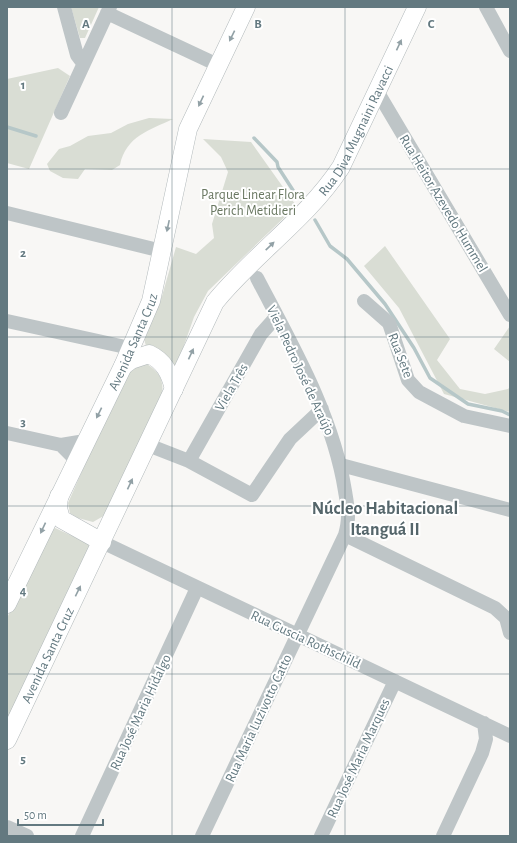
<svg xmlns="http://www.w3.org/2000/svg" width="517" height="843" font-family="'Alegreya Sans',sans-serif">
	<rect width="100%" height="100%" fill="#f8f7f5"/>
	<path fill="#d9ddd4" d="M 71,7 L 99,7 L 85,38 L 80,38 Z
		M 58,68 L 70,76 L 29,169 L 7,163 L 7,79 Z
		M 149,118 L 173,119 C 150,130 126,136 120,165 L 112,170 L 85,169 L 78,179 L 63,178 L 50,171 L 47,164 L 59,149 L 70,146 L 88,136 L 111,133 L 128,124 Z
		M 203,139 L 251,142 L 295,204 L 294,208 L 208,291 L 194,317 L 175,371 L 146,346 L 144,339 L 162,296 L 176,247 L 196,254 L 214,238 L 212,224 L 228,172 L 221,157 Z
		M 385,246 L 450,339 L 437,360 L 460,389 L 485,394 L 508,389 L 510,387 L 510,412 L 444,394 L 399,308 L 364,266 Z
		M 510,326 L 510,362 L 494,349 Z
		M 147,364 C 160,373 164,380 162,396 L 107,514 L 93,522 L 78,518 L 70,513 L 68,503 L 124,376 L 135,365 Z
		M 55,528 L 90,544 L 89,555 L 7,719 L 7,618 L 49,532 Z"/>
	<g fill="none" stroke-linecap="round" stroke-linejoin="round">
		<path stroke="#b6c7c8" stroke-width="3.5" d="M 7,127 L 36,136
			M 254,138 L 277,162 L 278,167 L 298,198
			M 315,220 L 330,246 L 347,259 L 385,304 L 414,348 L 430,378 L 468,404 L 502,411 L 510,415"/>
		<g stroke="#b2b9bb" stroke-width="19">
			<g id="major">
				<path d="M 123,366 L 131,360 L 149,354 C 164,361 170,373 174,389"/>
				<path d="M 59,496 L 58,508 L 61,519 L 102,542"/>
				<path id="s1" d="M 7,604 L 123,366 L 151,301 L 188,129 L 246,7"/>
				<path id="s2" d="M 7,740 L 215,302 C 254,254 307,219 341,167 L 417,7"/>
			</g>
		</g>
		<path stroke="#bec5c7" stroke-width="14" d="M 64,7 L 77,55 L 83,63
			M 486,7 L 510,51
			M 107,13 L 218,65
			M 377,91 L 510,315
			M 61,113 L 110,7
			M 7,213 L 162,251
			M 364,301 L 389,323 L 408,380 L 419,392 L 464,416 L 510,426
			M 7,321 L 130,348
			M 7,433 L 61,445
			M 148,445 L 189,461 L 252,495 L 290,439 L 322,409
			M 76,460 L 61,445 L 85,441
			M 189,461 L 261,334 L 277,316
			M 341,465 L 510,510
			M 345,535 L 495,608 L 506,618 L 510,633
			M 102,542 L 510,736
			M 7,827 L 27,836
			M 82,836 L 197,588
			M 202,836 L 345,535 C 350,517 348,509 345,491 C 333,415 292,345 257,278
			M 321,836 L 395,681
			M 443,836 L 482,753 L 486,739 L 484,723"/>
		<use href="#major" stroke="#fff" stroke-width="18"/>
	</g>
	<defs><path id="oneway-solid" d="M-6-.8H1V-3.2L6.5 0L1 3.2V.8H-6Z"/></defs>
	<g fill="#92a1a6">
		<use href="#oneway-solid" transform="translate(232 36) rotate(116)"/>
		<use href="#oneway-solid" transform="translate(399 45) rotate(-65)"/>
		<use href="#oneway-solid" transform="translate(201 101) rotate(115)"/>
		<use href="#oneway-solid" transform="translate(168 226) rotate(102)"/>
		<use href="#oneway-solid" transform="translate(270 246) rotate(-44)"/>
		<use href="#oneway-solid" transform="translate(191 354) rotate(-65)"/>
		<use href="#oneway-solid" transform="translate(99 413) rotate(116)"/>
		<use href="#oneway-solid" transform="translate(130 484) rotate(-65)"/>
		<use href="#oneway-solid" transform="translate(43 528) rotate(115)"/>
		<use href="#oneway-solid" transform="translate(78 591) rotate(-64)"/>
	</g>
	<path fill="none" stroke="#637980" stroke-width="1" stroke-opacity="0.55" d="M 172,7 L 172,836M 345,7 L 345,836M 7,169 L 510,169M 7,337 L 510,337M 7,506 L 510,506M 7,674 L 510,674"/>
	<g text-anchor="middle" stroke-width="4" stroke-linejoin="round" paint-order="stroke">
		<g font-size="14" fill="#637980" stroke="#fff">
			<text dy="5" stroke="none"><textPath href="#s2" startOffset="709">Rua Diva Mugnaini Ravacci</textPath></text>
			<text transform="translate(444 203) rotate(59)" y="5">Rua Heitor Azevedo Hummel</text>
			<text dy="5" stroke="none"><textPath href="#s1" startOffset="291">Avenida Santa Cruz</textPath></text>
			<text transform="translate(401 355) rotate(69)" y="5">Rua Sete</text>
			<text transform="translate(301 370) rotate(65)" y="5">Viela Pedro José de Araújo</text>
			<text transform="translate(231 387) rotate(-60)" y="5">Viela Três</text>
			<text transform="translate(306 639) rotate(25)" y="5">Rua Guscia Rothschild</text>
			<text dy="5" stroke="none"><textPath href="#s2" startOffset="94">Avenida Santa Cruz</textPath></text>
			<text transform="translate(140 712) rotate(-65)" y="5">Rua José Maria Hidalgo</text>
			<text transform="translate(258 718) rotate(-65)" y="5">Rua Maria Luzivotto Catto</text>
			<text transform="translate(358 758) rotate(-65)" y="5">Rua José Maria Marques</text>
		</g>
		<g font-size="14" fill="#6a7862" stroke="#fff">
			<text x="253" y="199">Parque Linear Flora<tspan x="253" dy="16">Perich Metidieri</tspan></text>
		</g>
		<g font-size="18" font-weight="bold" fill="#55666b" stroke="#fff">
			<text x="385" y="514">Núcleo Habitacional<tspan x="385" dy="21">Itanguá II</tspan></text>
		</g>
	</g>
	<g font-size="13" text-anchor="middle" font-weight="bold" fill="#637980" stroke="#fff" stroke-width="4" stroke-linejoin="round" paint-order="stroke">
		<text x="86" y="28">A</text>
		<text x="258" y="28">B</text>
		<text x="431" y="28">C</text>
		<text x="23" y="89">1</text>
		<text x="23" y="257">2</text>
		<text x="23" y="426">3</text>
		<text x="23" y="595">4</text>
		<text x="23" y="763">5</text>
	</g>
	<rect width="517" height="843" fill="none" stroke="#637980" stroke-width="16"/>
	<path d="M18 819v6h85v-6" fill="none" stroke="#637980" stroke-width="2"/>
	<text x="24" y="819" font-size="12" fill="#637980" stroke="#ffffff" stroke-width="3" paint-order="stroke">50 m</text>
</svg>
